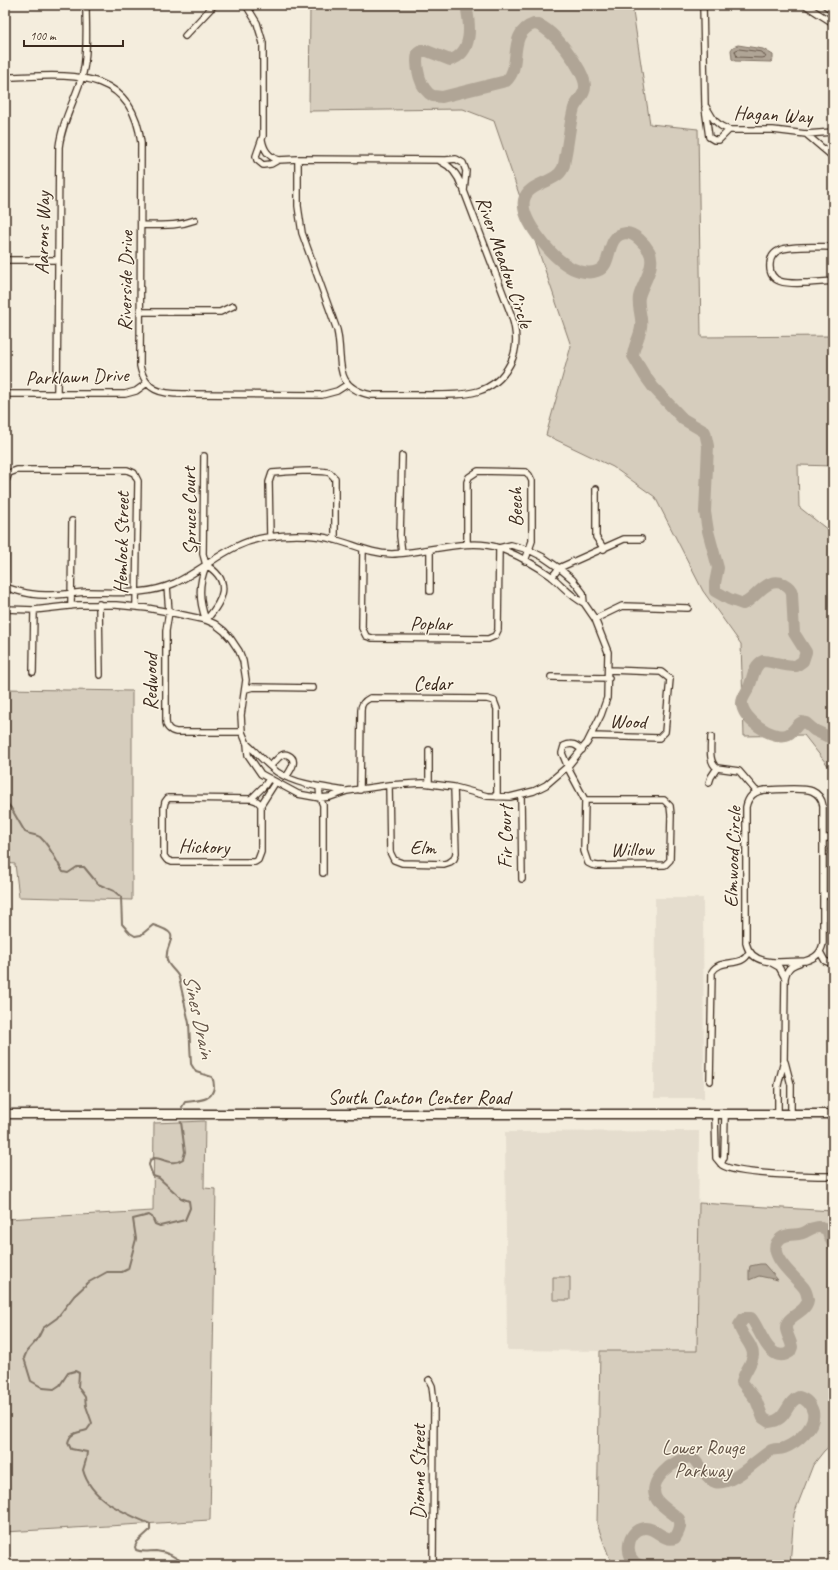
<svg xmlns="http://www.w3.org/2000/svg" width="838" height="1570" font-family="Caveat,sans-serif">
	<rect width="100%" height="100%" fill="#f4eddd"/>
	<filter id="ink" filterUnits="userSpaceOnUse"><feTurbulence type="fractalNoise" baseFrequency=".025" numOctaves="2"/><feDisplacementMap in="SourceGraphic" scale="8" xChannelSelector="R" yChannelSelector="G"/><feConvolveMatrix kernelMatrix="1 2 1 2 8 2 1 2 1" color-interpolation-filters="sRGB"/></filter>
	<g filter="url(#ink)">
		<path fill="#e5ddce" d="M 655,898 L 703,898 L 704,1098 L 654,1098 Z
			M 699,1131 L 697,1352 L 507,1350 L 505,1132 Z"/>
		<path fill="#d6cdbd" stroke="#887c6e" d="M 310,5 L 632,5 L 650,124 L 698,129 L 701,337 L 833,336 L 833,466 L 798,465 L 799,507 L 833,534 L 833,772 L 804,735 L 744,736 L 741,644 L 703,591 L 655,497 L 613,467 L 546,435 L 571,346 L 494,121 L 463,109 L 309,111 Z
			M 5,689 L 132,691 L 132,900 L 19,897 L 15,864 L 5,863 Z
			M 205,1121 L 204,1188 L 216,1189 L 210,1520 L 5,1532 L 5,1219 L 153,1211 L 154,1123 Z
			M 699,1203 L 833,1211 L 833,1443 L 824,1451 L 813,1465 L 794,1514 L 790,1565 L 612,1565 L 597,1524 L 600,1351 L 697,1351 Z
			M 553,1277 L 570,1277 L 570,1300 L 553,1300 Z"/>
		<path fill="#b0a596" stroke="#817466" d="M 738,45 L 763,49 L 773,55 L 773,59 L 771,62 L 735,61 L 732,59 L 731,50 L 733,47 Z
			M 760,1264 L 764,1264 L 778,1280 L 759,1276 L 749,1280 L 749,1271 L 750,1266 Z"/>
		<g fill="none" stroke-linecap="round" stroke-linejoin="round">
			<path stroke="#6a5b4e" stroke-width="1" d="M 739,49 L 762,52 L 766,57 L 762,58 L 737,57 L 735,51 Z"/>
			<path stroke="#817466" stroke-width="2" d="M 5,801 L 11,808 L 25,832 C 30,835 35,834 40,837 C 50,846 56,860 63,872 L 68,873 L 77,867 L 84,867 L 98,884 L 114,891 L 121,897 L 122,924 L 130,933 L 135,936 L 141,935 L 153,925 C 187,935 163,942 167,960 C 169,968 177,971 179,978 L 189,1023 L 191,1064 L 196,1072 L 212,1077 C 214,1081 214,1083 214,1087 C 212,1102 197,1100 185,1102 L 182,1107
				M 181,1122 L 185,1152 L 183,1159 C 172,1167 164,1158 154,1158 L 150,1160 L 149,1165 L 153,1176 L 159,1178 L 181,1198 L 189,1201 L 190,1208 L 185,1220 L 160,1226 L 155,1224 L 152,1217 L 149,1215 L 133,1219 L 136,1239 L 128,1269 L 122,1272 L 107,1272 L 89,1282 L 74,1296 L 57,1318 L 43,1328 L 37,1340 L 27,1351 L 24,1358 L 31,1381 L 43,1388 L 54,1389 L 60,1385 L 68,1373 L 75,1371 L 79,1373 L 78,1387 L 85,1397 L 86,1406 L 92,1423 L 87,1430 C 78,1433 70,1432 68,1443 L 71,1449 L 87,1452 L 86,1460 L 83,1470 C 91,1500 123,1512 150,1524 L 150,1530 L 137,1542 L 135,1547 L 136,1550 C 143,1553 149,1551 156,1551 C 167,1552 177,1557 185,1565"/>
			<path stroke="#b0a596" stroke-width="12" d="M 466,5 C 470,24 474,53 450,60 L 427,51 L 421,51 L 418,53 C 415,66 420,90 433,96 L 442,97 L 506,81 C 523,67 506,33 534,24 C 550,24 586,71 585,87 C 585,95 577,101 574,108 C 570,122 569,138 566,153 C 565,157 565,163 563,168 C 556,184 528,182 524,200 C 520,219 550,254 565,264 C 573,270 587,275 597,271 C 614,266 604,235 626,233 C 635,233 645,244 649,251 C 657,265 642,284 639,297 C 637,307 643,318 641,327 C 640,337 633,347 633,356 L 645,376 L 653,387 L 683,419 L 705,432 L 708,446 L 705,512 L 708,531 L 718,568 L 715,583 L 715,591 L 729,599 L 743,604 C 757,598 766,576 784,584 C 788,586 791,588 792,593 L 794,633 L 806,652 L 803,661 L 796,666 C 788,667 766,660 763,661 C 753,665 753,679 749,687 C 747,692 741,699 742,704 C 743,719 771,739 786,735 C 794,733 795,725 802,722 L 806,723 L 814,730 L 833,739
				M 640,1565 C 623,1560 626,1530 644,1528 C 656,1527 663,1542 675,1538 C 679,1532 682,1525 679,1519 C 673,1513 662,1507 657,1500 C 645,1482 674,1458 692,1457 C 698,1463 707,1479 715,1482 C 731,1487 757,1459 770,1451 C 774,1448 779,1450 784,1448 C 797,1443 816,1427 813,1412 C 811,1405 806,1399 799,1397 C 785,1402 788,1421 769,1422 L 763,1418 L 756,1400 L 742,1382 C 743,1373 752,1365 753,1355 C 753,1344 741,1336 739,1325 L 744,1318 L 751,1318 C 760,1328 769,1366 790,1352 L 792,1347 C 791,1341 787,1335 786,1329 C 785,1315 806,1314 808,1300 C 807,1295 807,1292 804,1288 C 797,1278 762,1252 781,1238 C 789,1232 799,1237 807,1231 C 813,1227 821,1225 827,1230 L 833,1245"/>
			<g stroke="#3b2a1e" stroke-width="8">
				<path id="street" d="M 246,5 L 257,23 L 263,43 L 263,136 L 256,156 L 257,160 L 263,165 L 271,164 L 278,160
					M 703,5 L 705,105 L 714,120 L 721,126 L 729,130 L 773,130 L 806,134 L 833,132
					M 805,5 L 833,23
					M 825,5 L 833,11
					M 185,36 L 214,5
					M 5,77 C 64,76 132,64 141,143 L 140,366 C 145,391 161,394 183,394 L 322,395 L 337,391 L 348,384
					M 705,108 L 709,137 L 714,140 L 719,140 L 729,130
					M 806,134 L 833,157
					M 262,140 C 264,150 268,156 278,160 L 298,159 L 446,160 L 456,159 L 463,163 L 466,171 L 464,191 L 512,317 C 517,333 518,349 510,364 C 493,397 462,395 430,395 C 410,395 391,395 371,395 C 331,387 344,360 337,330 L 302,233 L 298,206 L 298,159
					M 440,161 C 451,166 458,175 462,187
					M 142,225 C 161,225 176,227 195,220
					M 833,247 C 820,247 791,245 780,250 C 774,252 770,258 770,264 C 768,287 794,283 808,283 C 816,282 825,282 833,281
					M 5,260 L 58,260
					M 140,312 L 220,312 L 233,306
					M 5,394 L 125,394 L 136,391 L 147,383
					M 57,394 L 59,147 C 62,121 76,98 83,73 C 88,51 86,27 86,5
					M 204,456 L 203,554 L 206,565
					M 596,489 L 596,537 L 604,549
					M 270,537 L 269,482 L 272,473 C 282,472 323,469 330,473 C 332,475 333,477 335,478 L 335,540
					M 467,544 L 467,482 L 469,477 L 478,471 L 526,472 L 529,475 L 532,481 L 532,541 L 525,561
					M 363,549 L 362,628 L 366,636 L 372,638 L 488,639 L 495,636 L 498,630 L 499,548
					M 402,553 L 400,536 L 402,456
					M 552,577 L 559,568 L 624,539 L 641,539
					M 5,579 L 6,481 L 9,473 L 17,470 L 127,470 L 134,473 L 138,481 L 136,606
					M 167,586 L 169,612 L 166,631 L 166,721 C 166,727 170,731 176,732 L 242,732
					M 5,587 C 14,590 23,593 32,594 C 50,597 69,593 87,592 C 119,592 145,596 175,583 C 209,567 229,542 268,537 C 290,534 315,534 336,540 C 355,545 372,554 392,554 C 425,553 470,537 499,548 C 517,555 536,565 551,576 C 562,585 571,597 584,603
					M 430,591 L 430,550
					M 99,604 L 100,675
					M 71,606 L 72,521
					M 5,609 L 34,610 L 78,605 L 116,605 L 147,608 L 169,612 L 206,620 L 215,624 L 224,631 L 231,639 L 239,651 L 243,661 L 246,680 L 241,715 L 242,732 L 247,744 L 248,755 L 261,774 L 298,794 L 320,798 L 330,797 L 347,791 L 389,785 L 423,783 L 454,787 L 487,796 L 510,797 L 534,791 L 546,785 L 568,766 L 587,743 L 601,715 L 607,698 L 608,652 L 595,619 L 584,603 L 583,593 L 572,579 L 559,568 L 543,557 L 529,550 L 511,545 L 499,548
					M 595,619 L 622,606 L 688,608
					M 206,620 C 223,601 233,581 206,565
					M 206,620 C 199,602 198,584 206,566
					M 33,672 L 34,610
					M 551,677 L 609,678
					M 246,689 L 253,687 L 313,688
					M 592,736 L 659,738 L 665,732 L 670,679 L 661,672 L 609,670
					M 711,737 C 711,747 708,762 717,768
					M 247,744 C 257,753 266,764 277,772 C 297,785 322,787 345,791
					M 582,750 C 576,745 572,742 564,746 L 562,753 L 570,772 L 585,800 L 584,851 L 588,863 L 592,865 L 598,866 L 665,865 L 670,860 L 671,815 L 670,806 L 664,800 L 585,800
					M 270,766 C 274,763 278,757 282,755 C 284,754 286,754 288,755 C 299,760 290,771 286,777
					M 717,768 L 739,771 L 757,792
					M 429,783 L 429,750
					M 709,783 L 711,777 L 717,768
					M 389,785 L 390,852 L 394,860 L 402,863 L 444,864 L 450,862 L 454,859 L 456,853 L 454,787
					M 319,787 L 320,798 L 323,805 L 323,873
					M 360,790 L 361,710 C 361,704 364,701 370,698 L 487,699 L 494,701 L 497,709 L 497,797
					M 765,790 C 776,790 803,787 812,791 C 819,794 822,799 823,806 L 823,943 C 821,954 815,958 805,961 C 785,961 752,969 746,943 L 746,807 C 748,797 754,791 765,790 Z
					M 521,795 L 522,879
					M 251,799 L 257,801 L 261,805 L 261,852 L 258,860 L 255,862 L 172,862 L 167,860 L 164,856 L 164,807 L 165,802 L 168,798 L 251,799 L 265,785 L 269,779
					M 261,805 L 275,783
					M 823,838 L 833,838
					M 823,895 L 833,895
					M 820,952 L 825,961 L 833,964
					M 770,962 L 779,967 L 785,978
					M 785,1062 L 791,1085 L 791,1114
					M 710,1081 L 712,972 C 721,957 742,969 749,952
					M 778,1114 L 778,1085 L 784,1061 L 785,978 C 787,969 790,966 799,963
					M 715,1115 L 716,1158 C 718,1160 720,1163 722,1165 C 736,1175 813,1176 833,1176
					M 721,1164 L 724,1157 L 725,1115
					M 429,1380 L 432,1386 L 434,1403 L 433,1565
					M 81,1565 L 81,1564"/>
			</g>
			<g stroke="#3b2a1e" stroke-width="11">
				<path id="secondary" d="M 5,1114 L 833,1114"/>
			</g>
			<use href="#street" stroke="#fcf5e5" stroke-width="5.5"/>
			<use href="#secondary" stroke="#fcf5e5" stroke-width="8"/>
		</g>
	</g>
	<g text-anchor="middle" stroke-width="3" stroke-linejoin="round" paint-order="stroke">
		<g font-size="20" fill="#3b2a1e" stroke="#fcf5e5">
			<text transform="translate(773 114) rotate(3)" y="7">Hagan Way</text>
			<text transform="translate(42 233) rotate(-89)" y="7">Aarons Way</text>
			<text transform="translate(505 262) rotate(71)" y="7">River Meadow Circle</text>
			<text transform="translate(125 281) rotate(-89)" y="7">Riverside Drive</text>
			<text transform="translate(77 376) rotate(-2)" y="7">Parklawn Drive</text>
			<text transform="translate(515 507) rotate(-91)" y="7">Beech</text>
			<text transform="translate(189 511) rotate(-91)" y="7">Spruce Court</text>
			<text transform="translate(121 543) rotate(-89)" y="7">Hemlock Street</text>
			<text transform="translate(431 623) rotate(1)" y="7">Poplar</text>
			<text transform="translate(150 682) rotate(-90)" y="7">Redwood</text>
			<text x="433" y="690">Cedar</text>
			<text transform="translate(628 721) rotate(2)" y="7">Wood</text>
			<text transform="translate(505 837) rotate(-90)" y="7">Fir Court</text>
			<text transform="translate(204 846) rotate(2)" y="7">Hickory</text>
			<text transform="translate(423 847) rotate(2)" y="7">Elm</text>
			<text transform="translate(632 849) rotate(-1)" y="7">Willow</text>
			<text transform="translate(732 857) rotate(-88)" y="7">Elmwood Circle</text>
			<text x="419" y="1104">South Canton Center Road</text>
			<text transform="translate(418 1472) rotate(-90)" y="7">Dionne Street</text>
		</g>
		<g font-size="20" fill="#625346" stroke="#fcf5e5">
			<text x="703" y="1454">Lower Rouge<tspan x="703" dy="23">Parkway</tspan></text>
		</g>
		<g font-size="21" font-style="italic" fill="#645548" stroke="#fcf5e5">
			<text transform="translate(199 1016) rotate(78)" y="7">Sines Drain</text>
		</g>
	</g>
	<rect width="838" height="1570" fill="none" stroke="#fcf5e5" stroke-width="20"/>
	<rect x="10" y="10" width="818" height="1550" fill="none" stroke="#3b2a1e" stroke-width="1.5" filter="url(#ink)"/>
	<path d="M24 40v6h99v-6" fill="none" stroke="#3b2a1e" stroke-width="2"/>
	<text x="30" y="40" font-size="12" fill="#3b2a1e" stroke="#fcf5e5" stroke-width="3" paint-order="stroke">100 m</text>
</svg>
